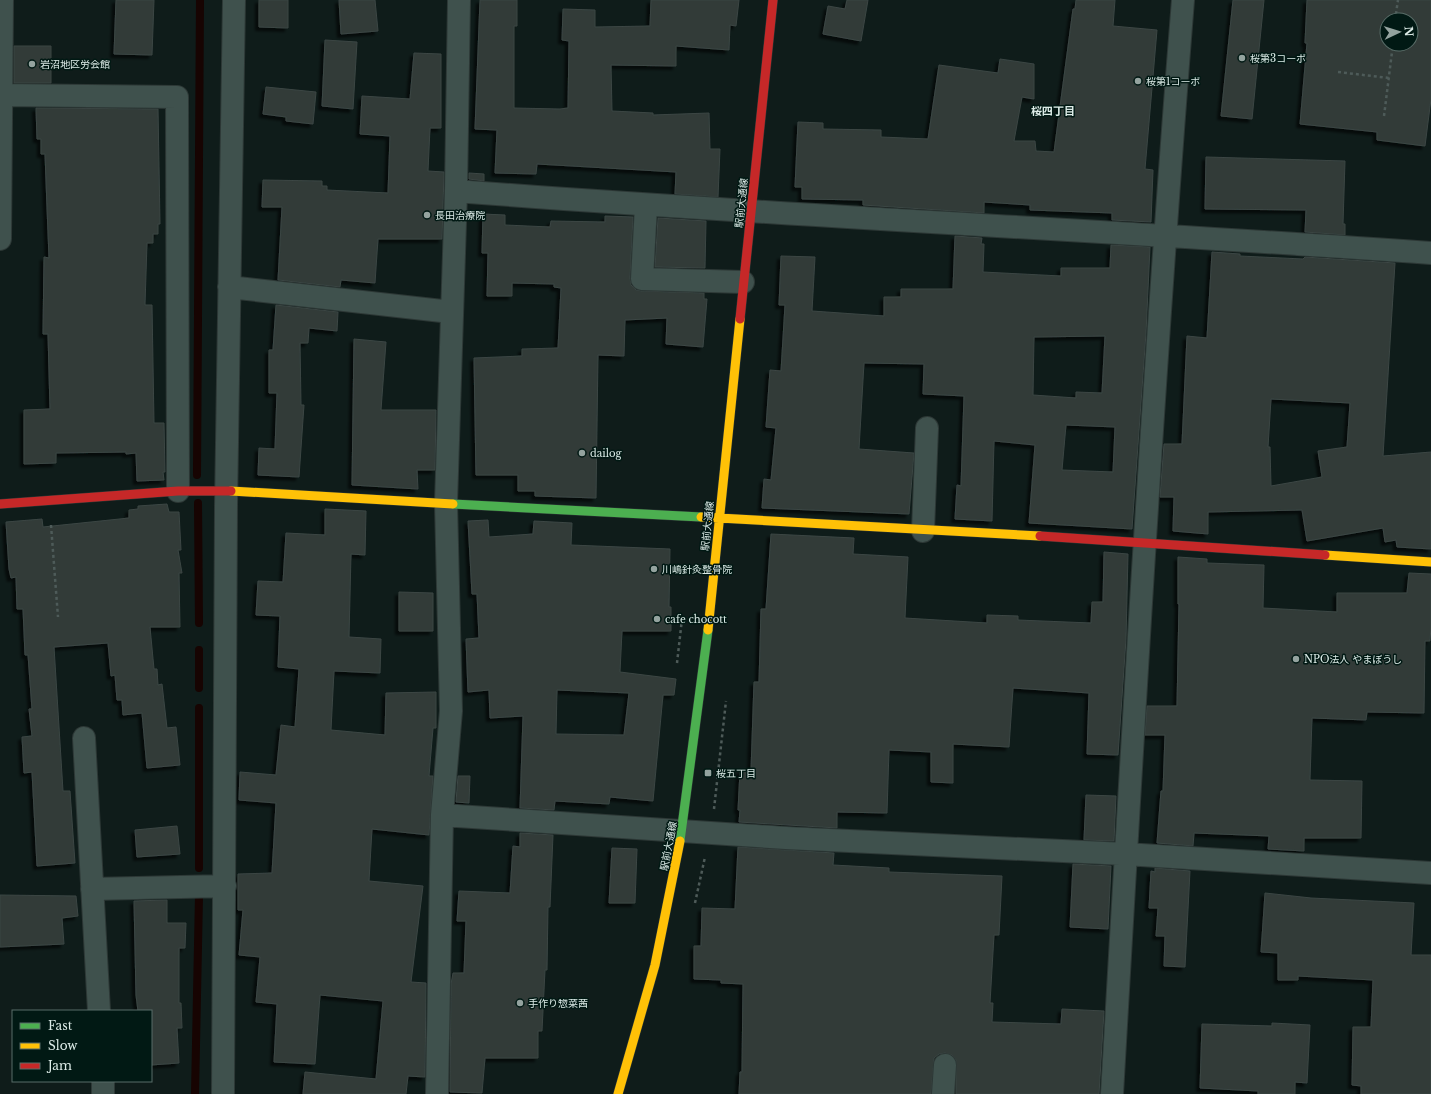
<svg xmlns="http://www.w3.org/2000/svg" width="1431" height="1094" font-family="'Libre Baskerville','Noto Sans JP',serif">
	<defs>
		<filter id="shadow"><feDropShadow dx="-3.5" dy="3.5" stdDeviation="1" flood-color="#0009"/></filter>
	</defs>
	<rect width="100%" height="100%" fill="#0f1c1a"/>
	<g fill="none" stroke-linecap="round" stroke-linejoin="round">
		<path stroke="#170402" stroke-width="8" d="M 197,475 L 200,0
			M 198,503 L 199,623
			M 199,688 L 199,650
			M 199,708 L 199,868
			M 195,1094 L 199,896"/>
	</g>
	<path fill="#303b38" stroke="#3c4644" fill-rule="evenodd" filter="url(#shadow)" d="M 116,0 L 154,0 L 152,55 L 114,54 Z
		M 259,0 L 288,0 L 288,28 L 259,27 Z
		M 339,0 L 375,0 L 378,31 L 341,34 Z
		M 480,0 L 517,0 L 517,26 L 514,26 L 514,108 L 560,109 L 568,108 L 569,41 L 562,40 L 563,9 L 595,10 L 595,27 L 650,26 L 651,0 L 739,0 L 736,26 L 730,25 L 729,50 L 676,46 L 676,66 L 611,65 L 612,111 L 653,113 L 653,115 L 709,113 L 710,149 L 720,149 L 718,197 L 675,194 L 676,172 L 537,164 L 536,174 L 495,173 L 497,130 L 475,129 Z
		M 847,0 L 868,0 L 861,41 L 823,34 L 828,6 L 845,9 Z
		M 1076,0 L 1115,0 L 1113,26 L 1157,30 L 1145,169 L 1153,170 L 1151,222 L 1112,220 L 1112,213 L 1030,210 L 1030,205 L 984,202 L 984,213 L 863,205 L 863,200 L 802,199 L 802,187 L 795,187 L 798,122 L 823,123 L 823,129 L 881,130 L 881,137 L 928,139 L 939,65 L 998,73 L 1000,59 L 1034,64 L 1034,99 L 1022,97 L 1014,141 L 1035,141 L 1036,151 L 1054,152 L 1073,9 L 1075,9 Z
		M 1233,0 L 1264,0 L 1252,119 L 1221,116 Z
		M 1307,0 L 1431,0 L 1431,99 L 1425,146 L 1377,140 L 1377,132 L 1300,124 L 1307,43 L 1305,43 ZM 1387,20 L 1411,20 L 1411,44 L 1387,44 Z
		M 325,40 L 357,42 L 353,109 L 322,106 Z
		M 14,46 L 51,46 L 51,83 L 14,83 Z
		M 414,53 L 441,54 L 441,128 L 430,128 L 428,171 L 444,172 L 442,239 L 378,239 L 375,283 L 341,280 L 340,287 L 278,280 L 282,207 L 262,207 L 263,180 L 322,181 L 322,186 L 327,186 L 327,190 L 388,193 L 390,136 L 360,134 L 362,96 L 410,99 Z
		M 266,87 L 316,92 L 313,124 L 286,121 L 286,117 L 263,114 Z
		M 36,108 L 158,109 L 160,224 L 158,224 L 158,234 L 153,234 L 153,243 L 147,243 L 145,305 L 152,305 L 154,423 L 164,423 L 165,472 L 163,472 L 164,480 L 137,481 L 136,453 L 126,454 L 126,452 L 56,453 L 56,463 L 24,464 L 24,410 L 50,409 L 48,334 L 43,334 L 44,257 L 49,258 L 47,207 L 45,154 L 41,154 L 41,139 L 37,139 Z
		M 1206,157 L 1345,161 L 1343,224 L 1345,224 L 1345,235 L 1305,232 L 1306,210 L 1205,209 Z
		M 469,173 L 484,174 L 484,181 L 469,179 Z
		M 483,214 L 505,215 L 505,225 L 550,227 L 551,221 L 605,222 L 605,216 L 633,217 L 630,278 L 631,285 L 636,290 L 642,291 L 704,293 L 704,299 L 707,299 L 703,347 L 666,344 L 667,318 L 625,320 L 624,356 L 598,355 L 596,498 L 535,496 L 535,491 L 518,491 L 518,475 L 476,475 L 474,358 L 522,356 L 522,349 L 558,348 L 561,288 L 554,287 L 554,284 L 512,283 L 512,296 L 487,296 L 488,253 L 482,253 Z
		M 658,218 L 706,221 L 705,268 L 655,267 Z
		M 955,236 L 982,238 L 981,244 L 984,244 L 983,272 L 1061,276 L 1061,268 L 1110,268 L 1111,245 L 1150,247 L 1146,333 L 1132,529 L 1029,523 L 1035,445 L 994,441 L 992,521 L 955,519 L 957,485 L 961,486 L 964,396 L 923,394 L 924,364 L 864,363 L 859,449 L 914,453 L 909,514 L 762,508 L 764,479 L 771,480 L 776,428 L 766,427 L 770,370 L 781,371 L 785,305 L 779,305 L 781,256 L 815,257 L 812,311 L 884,316 L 884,297 L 901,297 L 901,289 L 953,289 ZM 1105,336 L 1102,393 L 1076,392 L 1076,398 L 1033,395 L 1034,337 ZM 1066,425 L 1115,427 L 1113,472 L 1062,470 Z
		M 1212,252 L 1240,254 L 1240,256 L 1303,259 L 1305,257 L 1395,263 L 1383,456 L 1431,452 L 1431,549 L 1397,547 L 1396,540 L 1385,542 L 1383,528 L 1307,541 L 1302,510 L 1208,512 L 1208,534 L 1173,531 L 1174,497 L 1160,497 L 1164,444 L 1182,444 L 1187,336 L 1207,338 ZM 1271,399 L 1350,403 L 1347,447 L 1318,451 L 1322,477 L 1271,486 L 1270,447 L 1268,447 Z
		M 276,305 L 338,312 L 337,331 L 309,328 L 308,343 L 300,343 L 301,405 L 304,405 L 299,477 L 258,475 L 259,448 L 275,449 L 277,393 L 269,393 L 269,350 L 273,350 Z
		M 354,339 L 386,342 L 381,410 L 436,410 L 435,470 L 417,470 L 418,489 L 352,485 Z
		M 167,504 L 169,512 L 179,512 L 181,550 L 178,550 L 182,573 L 179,573 L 180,627 L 150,627 L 154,669 L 157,669 L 158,685 L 162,684 L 167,728 L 176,727 L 180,765 L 147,768 L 142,713 L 123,715 L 122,700 L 117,700 L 115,675 L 111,676 L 108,643 L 54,647 L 63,791 L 70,791 L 75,863 L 37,866 L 32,772 L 24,773 L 22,737 L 32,736 L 29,709 L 32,709 L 28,655 L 25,655 L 23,609 L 17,609 L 16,577 L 11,578 L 9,569 L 6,522 L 42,519 L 43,527 L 129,518 L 129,510 L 138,509 L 138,506 Z
		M 325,509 L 366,511 L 365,555 L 351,554 L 349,637 L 381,639 L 380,673 L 334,671 L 331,730 L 385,735 L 386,693 L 436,692 L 436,728 L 433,728 L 429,776 L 433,776 L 429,835 L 372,829 L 369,881 L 423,886 L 411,982 L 426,983 L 425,1077 L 408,1076 L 406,1094 L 303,1094 L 305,1072 L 376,1079 L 383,1001 L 320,995 L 315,1064 L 274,1062 L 277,1004 L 256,1002 L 260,957 L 239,955 L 243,910 L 238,910 L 238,874 L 272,873 L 276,803 L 239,800 L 240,772 L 276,775 L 281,725 L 295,727 L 299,669 L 278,667 L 280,616 L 256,615 L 258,581 L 283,582 L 286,533 L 325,535 Z
		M 488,520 L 489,537 L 533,534 L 534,521 L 572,523 L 571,545 L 670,549 L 669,607 L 671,607 L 671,631 L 622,631 L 620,672 L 676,679 L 674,695 L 663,695 L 653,801 L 610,797 L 609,804 L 555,801 L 554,810 L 520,808 L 523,716 L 490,718 L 489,690 L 468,692 L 466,639 L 479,638 L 477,594 L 472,594 L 468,521 ZM 557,690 L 629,693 L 624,735 L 556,734 Z
		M 771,534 L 854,538 L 853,554 L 908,557 L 905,618 L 987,623 L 987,615 L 1018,616 L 1018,620 L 1091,623 L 1092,602 L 1103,602 L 1104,552 L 1128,554 L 1126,639 L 1118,755 L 1087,754 L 1089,693 L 1013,688 L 1009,747 L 953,744 L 953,783 L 931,782 L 931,752 L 889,750 L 887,813 L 837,812 L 837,828 L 739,822 L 740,810 L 738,810 L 740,771 L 751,771 L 754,682 L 759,682 L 761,609 L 766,609 Z
		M 1178,557 L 1207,559 L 1207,563 L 1264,565 L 1263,608 L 1337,612 L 1337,593 L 1407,593 L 1409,573 L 1431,574 L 1431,626 L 1430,641 L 1425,641 L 1424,713 L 1367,712 L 1366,720 L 1312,718 L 1310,780 L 1362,781 L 1361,838 L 1304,838 L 1304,851 L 1268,849 L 1269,836 L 1194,833 L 1193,846 L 1157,843 L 1161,791 L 1163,791 L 1165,735 L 1145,735 L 1147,706 L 1177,706 L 1179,604 L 1178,604 Z
		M 399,592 L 433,593 L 433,631 L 399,631 Z
		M 458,776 L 470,776 L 469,803 L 456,802 Z
		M 1086,795 L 1116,796 L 1114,841 L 1084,840 Z
		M 177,826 L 180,854 L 137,857 L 135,830 Z
		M 520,833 L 553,835 L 550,907 L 548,907 L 547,970 L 545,970 L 542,1031 L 538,1031 L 538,1058 L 485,1058 L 482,1093 L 450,1092 L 451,984 L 453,973 L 464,973 L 466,921 L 457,921 L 459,891 L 510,893 L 513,846 L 520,847 Z
		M 738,847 L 834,853 L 833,865 L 889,868 L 889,872 L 1002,876 L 999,935 L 994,935 L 990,1003 L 993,1003 L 992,1022 L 1061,1024 L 1062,1009 L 1104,1011 L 1099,1094 L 956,1094 L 956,1060 L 952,1055 L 945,1053 L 939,1054 L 934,1058 L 931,1094 L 739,1094 L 740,1072 L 742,1072 L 743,984 L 721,983 L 721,980 L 694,979 L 694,946 L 701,946 L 702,908 L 735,909 Z
		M 612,848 L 637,849 L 635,903 L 609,903 Z
		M 1073,864 L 1111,866 L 1108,929 L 1070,927 Z
		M 1155,868 L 1190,871 L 1185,967 L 1164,966 L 1165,936 L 1156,936 L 1158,908 L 1149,908 L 1151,871 L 1155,872 Z
		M 1265,893 L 1311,898 L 1414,903 L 1411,955 L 1431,955 L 1431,1094 L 1361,1094 L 1361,1086 L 1352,1085 L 1353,1027 L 1371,1027 L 1373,980 L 1298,976 L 1298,980 L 1278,980 L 1278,953 L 1261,952 Z
		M 0,895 L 76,896 L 78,916 L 62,918 L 64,944 L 0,947 Z
		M 167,900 L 167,923 L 186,923 L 185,948 L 179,948 L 179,1003 L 181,1003 L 182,1028 L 177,1028 L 179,1063 L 151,1065 L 151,1011 L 138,1011 L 136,995 L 134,901 Z
		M 1272,1023 L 1310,1025 L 1307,1083 L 1295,1082 L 1295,1094 L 1258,1094 L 1258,1091 L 1200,1088 L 1202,1024 L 1272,1026 Z"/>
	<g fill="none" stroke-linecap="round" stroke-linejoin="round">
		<g stroke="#2d3836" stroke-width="24">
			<path id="street" d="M 1,95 L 177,97 L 178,491
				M 456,191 C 780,216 1106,230 1431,253
				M 646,206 L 642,279 L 743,282
				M 0,239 L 2,0
				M 229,287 L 451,312
				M 923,531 L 927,428
				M 84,738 L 99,1011
				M 442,815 L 786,838 L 1125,854 L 1431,873
				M 92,889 L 225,886
				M 103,1081 L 103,1094
				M 223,1094 L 226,506 L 234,0
				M 437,1094 L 442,815 L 451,711 L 446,503 L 456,191 L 459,0
				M 943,1094 L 945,1065
				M 1112,1094 C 1133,729 1154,364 1183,0"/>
		</g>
		<g stroke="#2d3836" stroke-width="10">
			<path id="fast" d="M 453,504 L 701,517
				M 680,841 L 708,630"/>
		</g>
		<g stroke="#2d3836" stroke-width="10">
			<path id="slow" d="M 231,491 L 453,504
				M 701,517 L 1040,536
				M 1325,555 L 1431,562
				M 708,630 L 740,319
				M 618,1094 L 655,965 L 680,841"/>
		</g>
		<g stroke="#2d3836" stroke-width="10">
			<path id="jam" d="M 740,319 L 773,0
				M 0,504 L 178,491 L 231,491
				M 1040,536 L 1325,555"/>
		</g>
		<path stroke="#4e5b59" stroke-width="2.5" stroke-dasharray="3 3" stroke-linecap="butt" d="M 1395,20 L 1398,0
			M 1338,72 L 1389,78
			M 1384,116 L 1393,44
			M 51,525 L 58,617
			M 677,663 L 682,619
			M 714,809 L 726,701
			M 695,903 L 705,857"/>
		<use href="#street" stroke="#3f514d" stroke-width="22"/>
		<use href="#fast" stroke="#4caf50" stroke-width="9"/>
		<use href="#slow" stroke="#ffc107" stroke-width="9"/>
		<use href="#jam" stroke="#c62828" stroke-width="9"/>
	</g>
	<g fill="#94a39f" stroke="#011914" stroke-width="1.5">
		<circle cx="1242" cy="58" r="4"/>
		<circle cx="32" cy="64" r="4"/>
		<circle cx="1138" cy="81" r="4"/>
		<circle cx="427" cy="215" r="4"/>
		<circle cx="582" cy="453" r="4"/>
		<circle cx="654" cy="569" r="4"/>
		<circle cx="657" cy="619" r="4"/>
		<circle cx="1296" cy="659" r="4"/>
		<rect x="704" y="769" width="8" height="8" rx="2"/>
		<circle cx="520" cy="1003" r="4"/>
	</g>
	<g text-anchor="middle" stroke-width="3" stroke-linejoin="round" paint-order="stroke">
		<g font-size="10" fill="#dcebe7" stroke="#011914" text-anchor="start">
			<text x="1250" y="62">桜第3コーポ</text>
			<text x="40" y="68">岩沼地区労会館</text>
			<text x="1146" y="85">桜第1コーポ</text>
			<text x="435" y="219">長田治療院</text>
			<text x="590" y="457">dailog</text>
			<text x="662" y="573">川嶋針灸整骨院</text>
			<text x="665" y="623">cafe chocott</text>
			<text x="1304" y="663">NPO法人 やまぼうし</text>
			<text x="716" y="777">桜五丁目</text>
			<text x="528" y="1007">手作り惣菜茜</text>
		</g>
		<g font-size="10" fill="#dcebe7" stroke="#011914">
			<text transform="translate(741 203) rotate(-84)" y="4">駅前大通線</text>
			<text transform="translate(707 526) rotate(-84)" y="4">駅前大通線</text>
			<text transform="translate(668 846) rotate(-79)" y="4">駅前大通線</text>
		</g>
		<g font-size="11" font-weight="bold" fill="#dcebe7" stroke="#011914">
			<text x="1053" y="115">桜四丁目</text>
		</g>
	</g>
	<rect x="12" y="1010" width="140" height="72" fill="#011914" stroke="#596d68"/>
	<rect x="20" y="1023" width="20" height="6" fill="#4caf50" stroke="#596d68"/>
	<text x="48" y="1030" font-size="12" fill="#dcebe7">Fast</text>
	<rect x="20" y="1043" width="20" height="6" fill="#ffc107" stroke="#596d68"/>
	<text x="48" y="1050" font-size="12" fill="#dcebe7">Slow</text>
	<rect x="20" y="1063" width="20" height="6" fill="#c62828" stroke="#596d68"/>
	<text x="48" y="1070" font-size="12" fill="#dcebe7">Jam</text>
	<g transform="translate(1399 32) rotate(86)"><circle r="19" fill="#011914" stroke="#596d68"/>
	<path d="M0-3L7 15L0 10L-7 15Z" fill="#94a39f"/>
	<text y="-6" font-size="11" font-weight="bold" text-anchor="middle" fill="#dcebe7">N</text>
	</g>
</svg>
